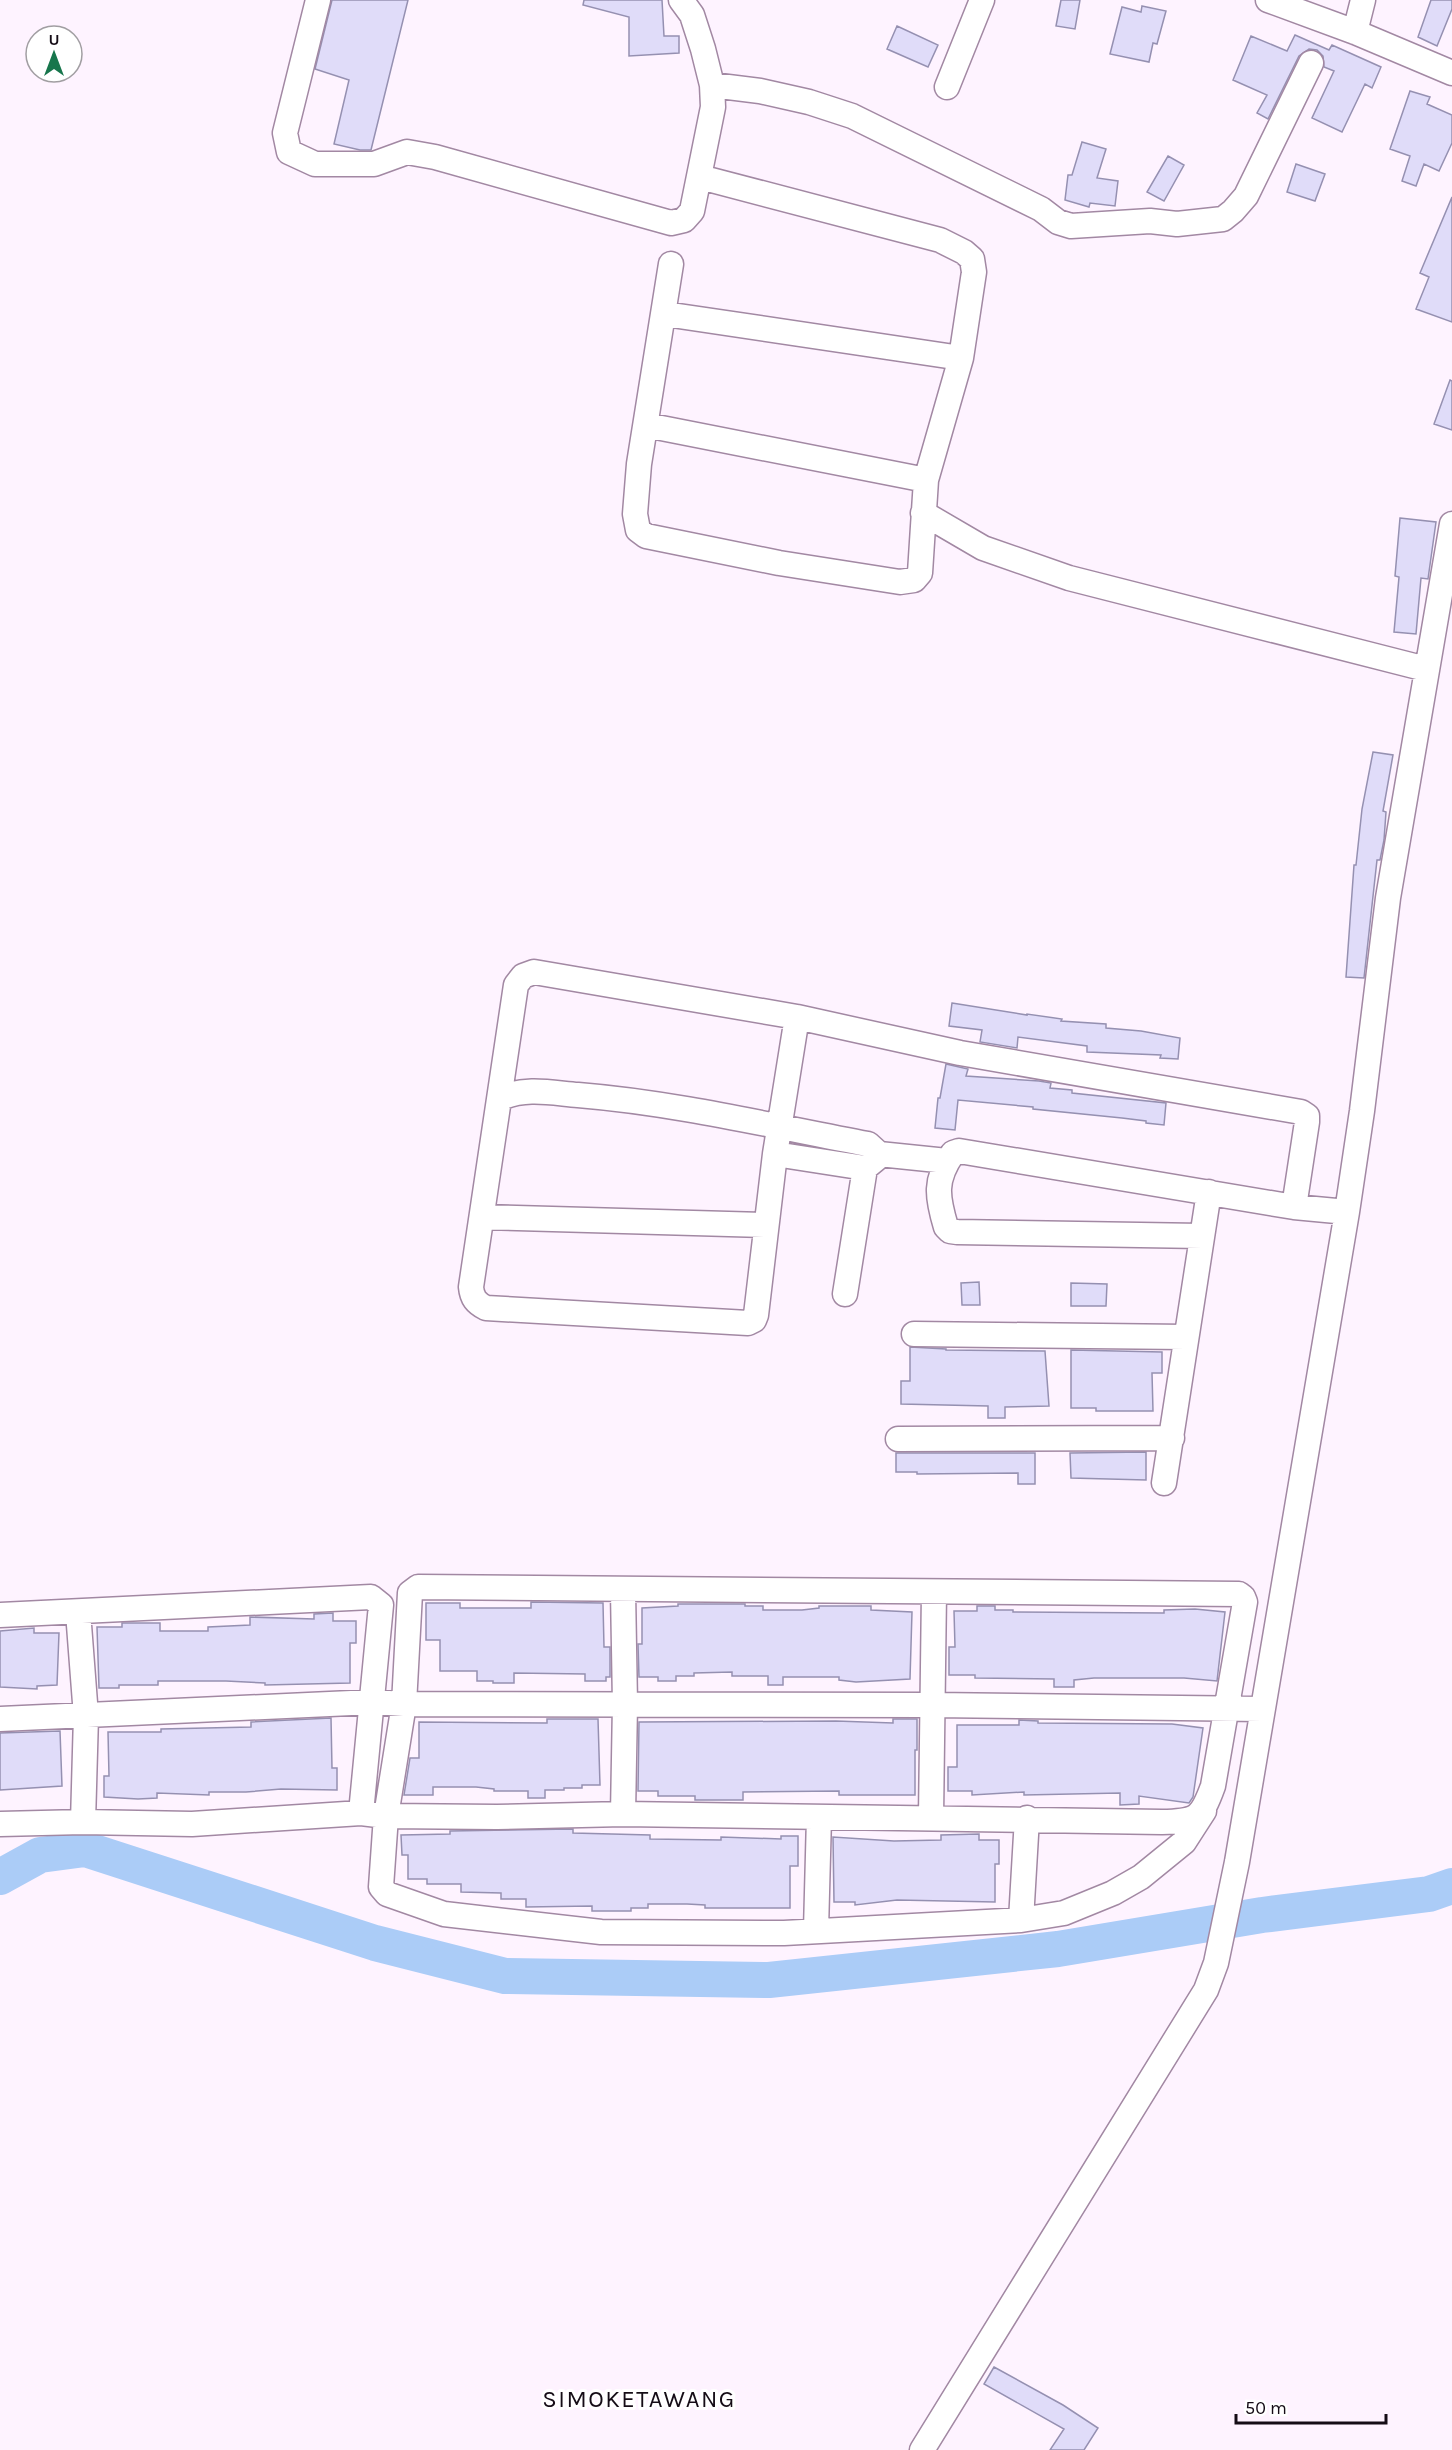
<svg xmlns="http://www.w3.org/2000/svg" width="1452" height="2450" font-family="Karla,sans-serif">
	<rect width="100%" height="100%" fill="#fef3ff"/>
	<g fill="none" stroke-linecap="round" stroke-linejoin="round">
		<path stroke="#abccf7" stroke-width="36" d="M 0,1877 L 40,1855 L 85,1849 L 375,1943 L 505,1976 L 769,1980 L 1058,1949 L 1262,1915 L 1429,1894 L 1452,1886"/>
	</g>
	<path fill="#e0dcf9" stroke="#9590b1" stroke-width="1.5" d="M 332,0 L 408,0 L 371,150 L 360,150 L 334,144 L 349,80 L 315,69 Z
		M 584,0 L 662,0 L 664,36 L 679,36 L 679,53 L 629,56 L 629,17 L 583,5 Z
		M 1061,0 L 1080,0 L 1075,29 L 1056,26 Z
		M 1431,0 L 1452,0 L 1452,9 L 1437,46 L 1418,37 Z
		M 1142,6 L 1166,11 L 1157,44 L 1153,43 L 1149,62 L 1110,54 L 1122,7 L 1141,12 Z
		M 897,26 L 938,45 L 928,67 L 887,49 Z
		M 1295,35 L 1329,50 L 1332,45 L 1381,67 L 1372,88 L 1365,84 L 1342,132 L 1312,118 L 1334,71 L 1324,67 L 1323,56 L 1317,50 L 1309,49 L 1299,56 L 1268,119 L 1257,113 L 1267,95 L 1233,80 L 1251,36 L 1287,51 Z
		M 1410,91 L 1430,97 L 1427,104 L 1452,115 L 1452,143 L 1439,171 L 1424,164 L 1416,186 L 1402,181 L 1410,156 L 1390,149 Z
		M 1082,142 L 1106,149 L 1097,178 L 1118,181 L 1115,206 L 1090,203 L 1089,207 L 1065,200 L 1068,175 L 1072,175 Z
		M 1168,156 L 1184,165 L 1164,201 L 1147,192 Z
		M 1296,164 L 1325,174 L 1315,201 L 1287,192 Z
		M 1452,197 L 1452,322 L 1416,309 L 1429,277 L 1420,273 Z
		M 1450,380 L 1452,381 L 1452,430 L 1434,424 Z
		M 1400,518 L 1436,522 L 1428,579 L 1421,578 L 1416,634 L 1394,632 L 1399,577 L 1395,576 Z
		M 1373,752 L 1393,755 L 1383,811 L 1386,812 L 1384,840 L 1380,860 L 1377,860 L 1364,978 L 1346,977 L 1354,865 L 1356,865 L 1362,809 Z
		M 952,1003 L 1027,1015 L 1027,1014 L 1062,1019 L 1061,1021 L 1106,1024 L 1106,1028 L 1141,1031 L 1180,1038 L 1178,1059 L 1160,1058 L 1161,1055 L 1087,1052 L 1087,1046 L 1018,1037 L 1017,1048 L 980,1042 L 982,1030 L 949,1026 Z
		M 946,1064 L 968,1069 L 966,1076 L 1039,1081 L 1051,1083 L 1050,1088 L 1072,1090 L 1072,1093 L 1166,1103 L 1164,1125 L 1146,1123 L 1146,1121 L 1122,1118 L 1033,1109 L 1033,1107 L 958,1100 L 955,1130 L 935,1128 L 938,1098 L 940,1098 Z
		M 979,1282 L 980,1305 L 962,1305 L 961,1283 Z
		M 1071,1283 L 1107,1284 L 1106,1306 L 1071,1306 Z
		M 910,1347 L 946,1349 L 946,1350 L 1045,1351 L 1049,1406 L 1005,1407 L 1005,1418 L 988,1418 L 988,1406 L 901,1404 L 901,1381 L 910,1381 Z
		M 1071,1350 L 1162,1352 L 1162,1373 L 1152,1373 L 1153,1411 L 1096,1411 L 1096,1408 L 1071,1408 Z
		M 1146,1452 L 1146,1480 L 1071,1478 L 1070,1453 Z
		M 896,1453 L 1035,1453 L 1035,1484 L 1018,1484 L 1018,1473 L 917,1474 L 917,1472 L 896,1472 Z
		M 531,1602 L 603,1603 L 604,1647 L 610,1647 L 610,1677 L 606,1677 L 606,1681 L 585,1681 L 585,1674 L 514,1673 L 514,1683 L 493,1683 L 493,1681 L 477,1681 L 477,1671 L 440,1671 L 440,1640 L 426,1640 L 426,1603 L 460,1603 L 460,1608 L 531,1608 Z
		M 678,1604 L 745,1604 L 745,1606 L 763,1606 L 763,1610 L 802,1610 L 819,1608 L 819,1606 L 871,1606 L 871,1610 L 912,1612 L 910,1679 L 856,1682 L 839,1680 L 839,1677 L 783,1677 L 783,1685 L 768,1685 L 768,1676 L 732,1676 L 732,1672 L 694,1673 L 694,1676 L 676,1676 L 676,1681 L 658,1681 L 658,1677 L 639,1677 L 638,1644 L 642,1644 L 642,1608 L 678,1606 Z
		M 977,1606 L 995,1606 L 995,1610 L 1013,1610 L 1013,1612 L 1164,1613 L 1164,1610 L 1195,1609 L 1225,1612 L 1217,1681 L 1184,1678 L 1094,1678 L 1074,1680 L 1074,1687 L 1054,1687 L 1054,1679 L 975,1678 L 975,1675 L 949,1675 L 949,1647 L 955,1647 L 954,1611 L 977,1611 Z
		M 333,1613 L 333,1621 L 356,1621 L 356,1643 L 350,1643 L 350,1683 L 265,1685 L 265,1683 L 226,1681 L 158,1681 L 158,1685 L 119,1685 L 119,1688 L 99,1688 L 97,1627 L 122,1627 L 122,1623 L 160,1623 L 160,1631 L 208,1631 L 208,1627 L 250,1625 L 250,1617 L 314,1619 L 314,1614 Z
		M 34,1628 L 34,1633 L 59,1633 L 57,1685 L 37,1686 L 37,1689 L 0,1687 L 0,1631 Z
		M 331,1718 L 332,1768 L 337,1768 L 337,1790 L 281,1789 L 246,1792 L 209,1792 L 209,1795 L 157,1793 L 157,1798 L 138,1799 L 104,1797 L 104,1776 L 109,1776 L 108,1732 L 161,1732 L 161,1729 L 251,1727 L 251,1722 Z
		M 547,1719 L 598,1719 L 600,1785 L 582,1785 L 582,1788 L 564,1788 L 564,1790 L 545,1790 L 545,1798 L 528,1798 L 528,1791 L 494,1791 L 494,1789 L 476,1787 L 433,1787 L 433,1795 L 404,1795 L 410,1758 L 419,1758 L 419,1722 L 547,1723 Z
		M 893,1719 L 917,1719 L 917,1750 L 915,1750 L 915,1795 L 839,1795 L 839,1791 L 743,1792 L 743,1800 L 695,1800 L 695,1796 L 658,1796 L 658,1791 L 638,1791 L 639,1722 L 836,1721 L 893,1723 Z
		M 1019,1720 L 1038,1721 L 1038,1723 L 1172,1724 L 1203,1728 L 1193,1797 L 1189,1803 L 1139,1796 L 1139,1804 L 1120,1805 L 1120,1793 L 1024,1795 L 1024,1792 L 972,1795 L 972,1791 L 948,1791 L 948,1767 L 957,1767 L 957,1725 L 1019,1725 Z
		M 60,1731 L 62,1786 L 0,1790 L 0,1733 Z
		M 573,1829 L 573,1833 L 650,1835 L 650,1839 L 721,1840 L 721,1837 L 781,1839 L 781,1836 L 798,1836 L 798,1866 L 790,1866 L 790,1908 L 705,1908 L 705,1905 L 687,1904 L 648,1904 L 648,1908 L 631,1908 L 631,1911 L 592,1911 L 592,1906 L 526,1907 L 526,1899 L 501,1899 L 501,1893 L 461,1892 L 461,1884 L 427,1884 L 427,1879 L 408,1879 L 408,1855 L 402,1855 L 401,1835 L 450,1834 L 450,1831 Z
		M 979,1834 L 979,1840 L 999,1840 L 999,1864 L 995,1864 L 995,1902 L 897,1900 L 855,1905 L 855,1902 L 834,1902 L 833,1837 L 894,1841 L 941,1840 L 941,1835 Z
		M 994,2367 L 1063,2405 L 1098,2428 L 1084,2450 L 1050,2450 L 1064,2429 L 984,2384 Z"/>
	<g fill="none" stroke-linecap="round" stroke-linejoin="round">
		<g stroke="#a288a3" stroke-width="27">
			<path id="street" d="M 318,0 L 285,133 L 289,152 L 315,164 L 374,164 L 407,152 L 435,157 L 671,223 L 684,220 L 692,211 L 713,107 L 712,85 L 703,49 L 692,15 L 681,0
				M 1268,0 L 1355,32 L 1452,73
				M 1355,32 L 1363,0
				M 712,85 L 760,91 L 809,102 L 852,116 L 1041,209 L 1058,222 L 1071,226 L 1150,221 L 1177,224 L 1223,219 L 1233,211 L 1246,196 L 1311,63
				M 947,87 L 982,0
				M 671,264 L 639,464 L 635,514 L 638,530 L 646,536 L 779,563 L 900,582 L 914,580 L 920,573 L 926,480 L 961,358 L 974,272 L 972,259 L 964,252 L 940,240 L 700,177
				M 665,314 L 961,358
				M 646,425 L 926,480
				M 923,513 L 983,548 L 1069,578 L 1426,669
				M 797,1017 L 775,1154 L 756,1315 L 754,1320 L 748,1323 L 486,1308 C 476,1303 472,1298 471,1287 L 516,985 L 523,976 L 534,972 L 797,1017 L 960,1053 L 1301,1112 L 1307,1116 L 1307,1122 L 1294,1207
				M 501,1098 C 526,1087 552,1093 578,1095 C 676,1103 772,1126 868,1144 L 879,1154 L 947,1161
				M 775,1154 L 865,1168 L 876,1159
				M 482,1217 L 765,1225
				M 1202,1236 L 957,1232 L 950,1231 L 946,1227 C 937,1197 934,1180 953,1153 L 959,1151 L 1294,1207 L 1347,1212
				M 845,1294 L 865,1168
				M 914,1334 L 1186,1337
				M 898,1439 L 1172,1438
				M 1164,1483 L 1209,1192
				M 623,1591 L 625,1704 L 623,1814
				M 78,1612 L 86,1716 L 83,1822
				M 0,1615 L 371,1597 L 381,1605 L 361,1813
				M 0,1719 L 373,1702 L 404,1704 L 933,1705 L 1262,1709
				M 931,1817 L 934,1592
				M 0,1824 L 83,1822 L 192,1824 L 361,1813 L 386,1816 L 497,1817 L 623,1814 L 1162,1822 C 1197,1821 1201,1819 1213,1786 L 1245,1602 L 1243,1597 L 1239,1594 L 418,1587 L 410,1593 L 404,1704 L 386,1816 L 381,1887 L 387,1894 L 444,1914 L 601,1932 L 784,1933 L 1021,1920 L 1064,1913 L 1113,1893 L 1141,1877 L 1184,1842 L 1204,1811
				M 1021,1920 L 1027,1818
				M 816,1930 L 819,1817
				M 922,2450 L 1206,1990 L 1216,1963 L 1237,1862 L 1347,1212 L 1362,1111 L 1388,898 L 1452,524"/>
		</g>
		<use href="#street" stroke="#fff" stroke-width="24"/>
	</g>
	<g text-anchor="middle" stroke-width="6" stroke-linejoin="round" paint-order="stroke">
		<g font-size="24" letter-spacing="1.5" fill="#150c16" stroke="#fff">
			<text x="639" y="2407">SIMOKETAWANG</text>
		</g>
	</g>
	<g transform="translate(54 54)"><circle r="28" fill="#ffffff" stroke="#a19ea2" stroke-width="1.5"/>
	<path d="M0-4.5L10 22L0 15L-10 22Z" fill="#17764c"/>
	<text y="-9" font-size="16" font-weight="bold" text-anchor="middle" fill="#150c16">U</text>
	</g>
	<path d="M1236 2414v9h150v-9" fill="none" stroke="#150c16" stroke-width="3"/>
	<text x="1245" y="2414" font-size="18" fill="#150c16" stroke="#ffffff" stroke-width="4.5" paint-order="stroke">50 m</text>
</svg>
